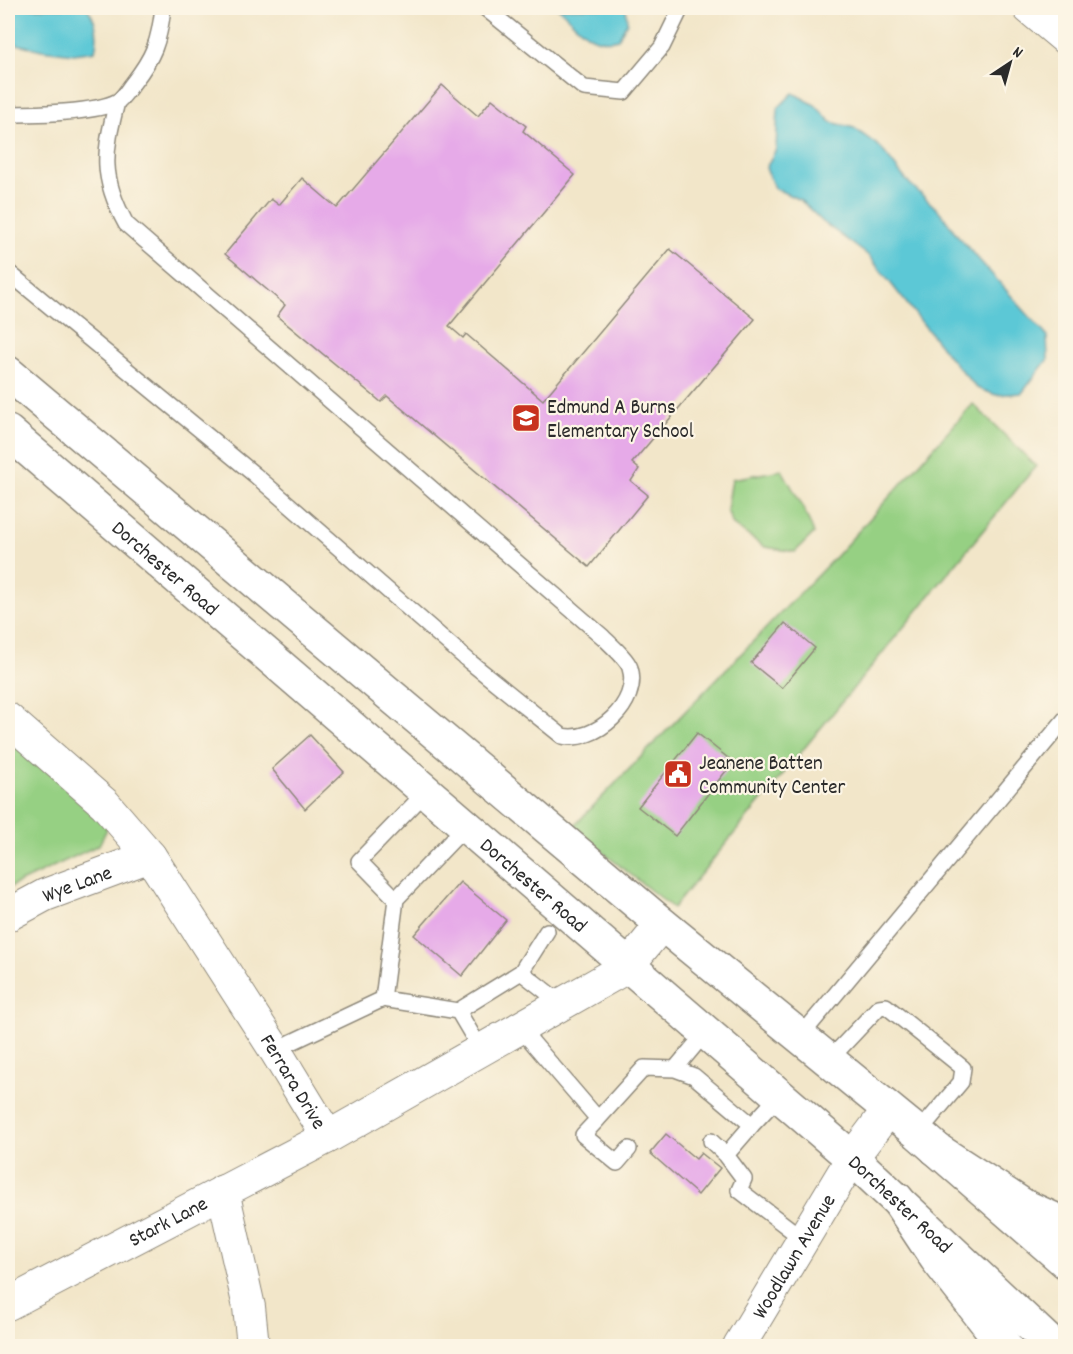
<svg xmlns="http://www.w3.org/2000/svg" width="1073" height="1354" font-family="Dekko,sans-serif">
	<rect width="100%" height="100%" fill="#fcf5e5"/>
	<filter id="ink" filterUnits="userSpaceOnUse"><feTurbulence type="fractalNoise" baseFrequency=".0167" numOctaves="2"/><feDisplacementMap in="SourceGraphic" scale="12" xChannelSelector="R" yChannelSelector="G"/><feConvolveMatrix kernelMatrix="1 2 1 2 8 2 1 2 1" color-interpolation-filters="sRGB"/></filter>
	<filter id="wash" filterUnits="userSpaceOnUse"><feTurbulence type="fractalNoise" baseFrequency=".008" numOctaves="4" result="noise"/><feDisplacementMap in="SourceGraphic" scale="24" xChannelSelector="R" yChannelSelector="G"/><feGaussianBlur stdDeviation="1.35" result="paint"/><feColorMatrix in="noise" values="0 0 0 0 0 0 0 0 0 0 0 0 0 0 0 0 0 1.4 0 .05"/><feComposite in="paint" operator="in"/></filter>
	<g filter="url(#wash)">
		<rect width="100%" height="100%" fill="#f2e6c9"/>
		<path fill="#96d083" stroke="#607e57" stroke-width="1.5" d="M 973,404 L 1036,466 L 673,908 L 572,828 L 837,555 Z
			M 782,470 L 802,505 L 814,533 L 795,552 L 765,547 L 733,525 L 727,510 L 732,479 Z
			M 8,736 L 97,810 L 107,829 L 99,845 L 8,888 Z"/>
		<path fill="#5cc8d6" stroke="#447a80" stroke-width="1.5" d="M 8,8 L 87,8 C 97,21 99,35 95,51 L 74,54 L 42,50 L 8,42 Z
			M 558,8 L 626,8 L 627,22 L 618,39 C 590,47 577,24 558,8 Z
			M 793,93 L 815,105 L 831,122 L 854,128 L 880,147 L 906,180 L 940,212 L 958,236 L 1047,336 L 1048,359 L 1022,393 L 996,395 L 977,388 L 951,359 L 869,256 L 823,222 L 800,200 L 774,188 L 766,168 L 776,149 L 778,108 Z"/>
		<g id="blocks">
			<path fill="#e6aae8" d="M 442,85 L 478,116 L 492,99 L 526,126 L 523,131 L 575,175 L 449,326 L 463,338 L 466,334 L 543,400 L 670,249 L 755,319 L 632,463 L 639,469 L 631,481 L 648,495 L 589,567 L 387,396 L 381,402 L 277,316 L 285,305 L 225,254 L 271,199 L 279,205 L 302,178 L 337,208 Z
				M 785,623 L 815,648 L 782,688 L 751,663 Z
				M 697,733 L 733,762 L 675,836 L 638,807 Z
				M 310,735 L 344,772 L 305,809 L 272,769 Z
				M 460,882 L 506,920 L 462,976 L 414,935 Z
				M 666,1134 L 696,1159 L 701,1153 L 720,1168 L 698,1195 L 650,1153 Z"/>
		</g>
	</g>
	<g filter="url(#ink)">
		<use href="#blocks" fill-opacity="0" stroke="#8e887a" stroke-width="1.5"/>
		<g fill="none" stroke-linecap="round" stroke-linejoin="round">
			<g stroke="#8e887a" stroke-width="18">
				<path id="service" d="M 485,8 L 584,88 L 624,92 L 662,47 L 681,8
					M 8,114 C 32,114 98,113 118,101 C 124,97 128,89 133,83 C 154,56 159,42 163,8
					M 8,272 L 255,475 L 470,662 L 562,736 C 595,744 641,703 630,668 C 628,660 610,644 603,637 L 126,224 C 100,176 104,153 117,102
					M 396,899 L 465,827
					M 521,972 L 562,1004
					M 383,999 L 458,1011 L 521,972 L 547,931
					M 458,1011 L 481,1050
					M 520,1028 L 598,1119 L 644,1068 L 675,1069 L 705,1033
					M 800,1037 L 1066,718
					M 275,1050 L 383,999 L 396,899 L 359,861 L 425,793
					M 829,1060 L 879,1007 L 886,1006 L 963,1068 L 961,1082 L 918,1133
					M 675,1069 L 694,1076 L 752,1125 L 779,1096
					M 598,1119 L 583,1135 L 617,1163 L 629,1149
					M 752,1125 L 726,1155 L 744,1179 L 739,1190 L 803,1239
					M 711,1141 L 726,1155"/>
			</g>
			<g stroke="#8e887a" stroke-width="34">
				<g id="minor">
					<path d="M 1029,8 L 1066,39"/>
					<path id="s1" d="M 8,719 L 105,804 L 150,856 L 275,1050 L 328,1137"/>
					<path id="s2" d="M 8,915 L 45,895 L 150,856"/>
					<path d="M 223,1191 L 249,1307 L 253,1346"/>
					<path id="s3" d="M 8,1304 L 328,1137 L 627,967 L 662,924"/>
					<path id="s4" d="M 739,1346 L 852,1158 L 889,1109"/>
				</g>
			</g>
			<g stroke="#8e887a" stroke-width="36">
				<g id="secondary">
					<path d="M 8,373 L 662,924 L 918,1133 L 1066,1262"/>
					<path id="s5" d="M 8,432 L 852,1158 L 1053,1346"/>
				</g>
			</g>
			<g stroke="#8e887a" stroke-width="36">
				<path id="motorway" d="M 936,1149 L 1024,1206 L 1066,1225
					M 897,1199 L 936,1258 L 1005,1346"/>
			</g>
			<use href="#service" stroke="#fff" stroke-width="15"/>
			<use href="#minor" stroke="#fff" stroke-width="32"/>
			<use href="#secondary" stroke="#fff" stroke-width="33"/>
			<use href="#motorway" stroke="#fff" stroke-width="33"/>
		</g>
	</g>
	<defs>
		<g id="school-square" transform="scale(1.5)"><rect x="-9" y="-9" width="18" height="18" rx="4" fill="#c8321e" stroke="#fcf5e5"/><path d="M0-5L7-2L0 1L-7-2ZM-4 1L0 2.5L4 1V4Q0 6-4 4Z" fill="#fff"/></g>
		<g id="civic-square" transform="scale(1.5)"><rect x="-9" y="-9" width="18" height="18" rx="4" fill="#c8321e" stroke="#fcf5e5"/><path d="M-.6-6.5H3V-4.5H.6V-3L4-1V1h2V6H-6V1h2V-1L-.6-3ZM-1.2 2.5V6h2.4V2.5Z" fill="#fff"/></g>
	</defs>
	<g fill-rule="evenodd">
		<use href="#school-square" x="526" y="418"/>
		<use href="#civic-square" x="678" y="774"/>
	</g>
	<g text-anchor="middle" stroke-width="4.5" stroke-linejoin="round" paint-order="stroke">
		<g font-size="21" fill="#2b2b2b" stroke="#fcf5e5" text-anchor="start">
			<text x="547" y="413">Edmund A Burns<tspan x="547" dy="24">Elementary School</tspan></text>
			<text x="699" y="769">Jeanene Batten<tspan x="699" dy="24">Community Center</tspan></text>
		</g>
		<g font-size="21" fill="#2b2b2b" stroke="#fcf5e5">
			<text dy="7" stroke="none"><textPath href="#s5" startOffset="208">Dorchester Road</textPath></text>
			<text dy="7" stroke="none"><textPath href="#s2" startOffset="76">Wye Lane</textPath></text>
			<text dy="7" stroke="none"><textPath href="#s5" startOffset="694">Dorchester Road</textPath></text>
			<text dy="7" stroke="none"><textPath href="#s1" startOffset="465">Ferrara Drive</textPath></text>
			<text dy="7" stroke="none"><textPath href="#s5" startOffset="1180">Dorchester Road</textPath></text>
			<text dy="7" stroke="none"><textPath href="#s3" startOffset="180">Stark Lane</textPath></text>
			<text dy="7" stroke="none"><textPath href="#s4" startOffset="105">Woodlawn Avenue</textPath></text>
		</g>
	</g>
	<rect width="1073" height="1354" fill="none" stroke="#fcf5e5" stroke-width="30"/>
	<g transform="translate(1010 63) rotate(36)" stroke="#fcf5e5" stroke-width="4.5" paint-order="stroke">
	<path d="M0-4.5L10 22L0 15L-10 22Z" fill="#2b2b2b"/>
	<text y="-9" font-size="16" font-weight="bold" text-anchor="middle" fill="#2b2b2b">N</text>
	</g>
</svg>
